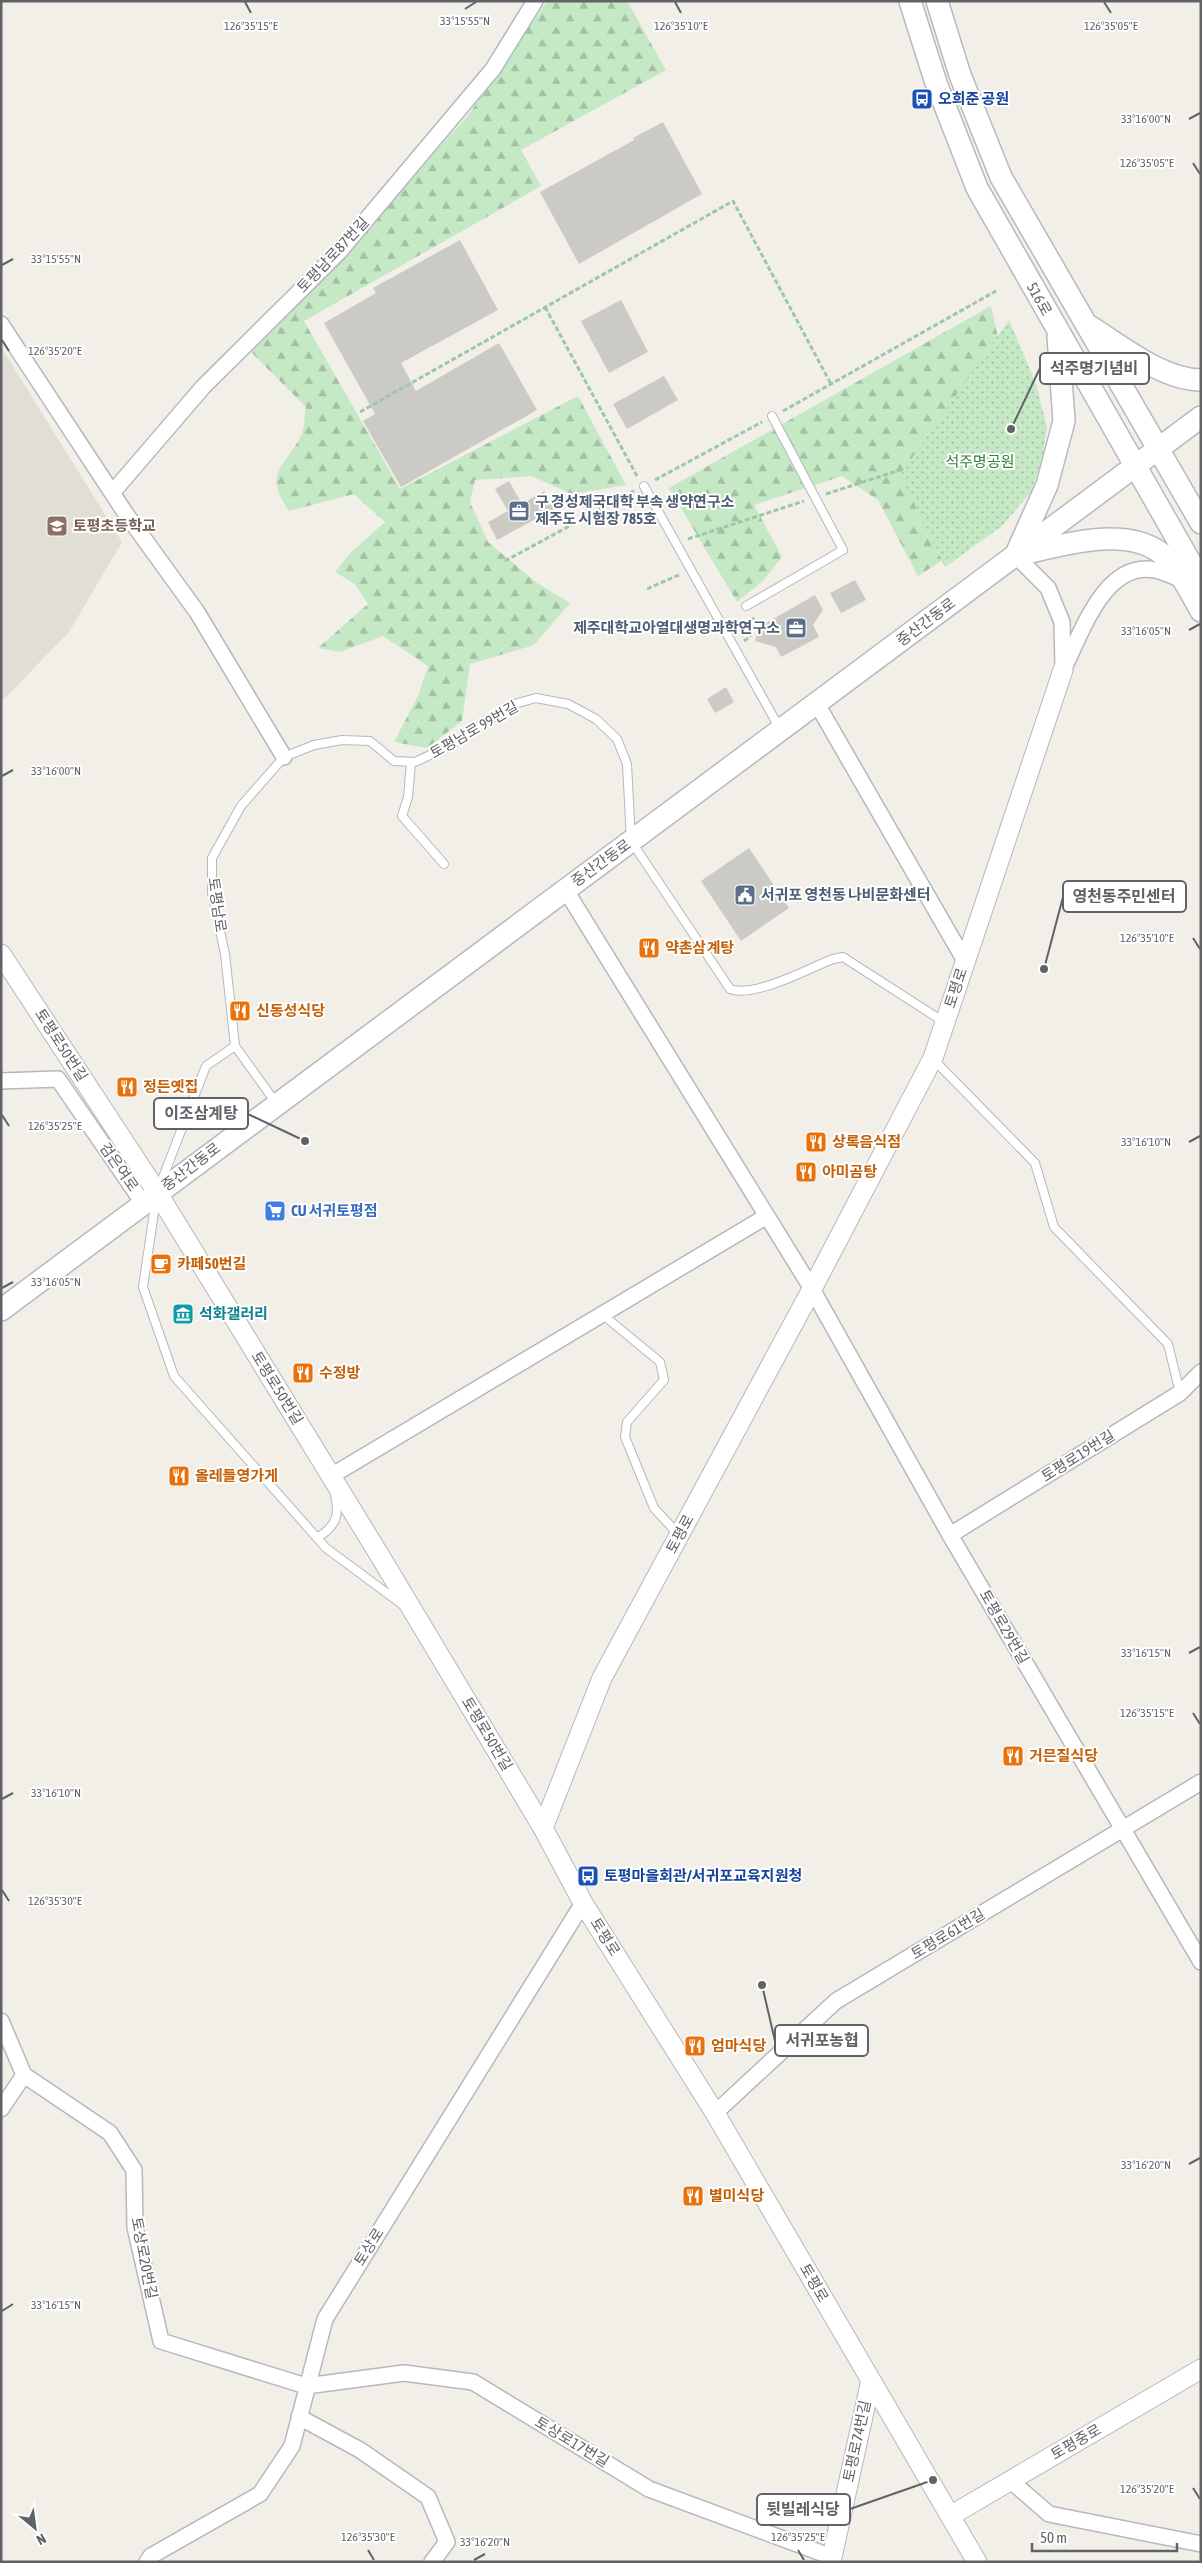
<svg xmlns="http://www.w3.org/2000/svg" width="1202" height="2563" font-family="'Asap Condensed','Noto Sans KR',sans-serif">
	<defs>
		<pattern id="forest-firs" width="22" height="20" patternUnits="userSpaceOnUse" patternTransform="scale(1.25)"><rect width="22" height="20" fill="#c5e8c5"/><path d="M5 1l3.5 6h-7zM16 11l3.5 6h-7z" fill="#a3c0a4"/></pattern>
		<pattern id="park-dots" width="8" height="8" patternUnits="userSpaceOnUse" patternTransform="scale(1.25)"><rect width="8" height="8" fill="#c5e8c5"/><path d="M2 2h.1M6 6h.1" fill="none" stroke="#a3c0a4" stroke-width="1.8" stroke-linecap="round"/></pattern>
	</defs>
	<rect width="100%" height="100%" fill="#f1efe8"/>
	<path fill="#e1ded6" d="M 1,347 L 122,542 L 69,632 L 1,702 Z"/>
	<path fill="url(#forest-firs)" d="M 547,1 L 627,1 L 666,70 L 521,150 L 541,186 L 304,321 L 400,489 L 578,396 L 626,485 L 572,494 L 531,476 L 475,480 L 470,502 L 488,542 L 537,583 L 570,603 L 534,645 L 470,664 L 462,721 L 427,748 L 394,742 L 418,696 L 428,666 L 383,636 L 340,652 L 318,648 L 368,604 L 355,584 L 335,572 L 350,553 L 385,522 L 354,494 L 289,511 C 264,474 281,471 300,438 C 305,430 304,417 306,407 L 250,351 L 467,117 Z
		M 991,306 L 1005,369 L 968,544 L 918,576 L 878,500 L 842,476 L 754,505 L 782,557 L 763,581 L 737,602 L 669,488 Z"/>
	<path fill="url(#park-dots)" d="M 1009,320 L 1036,384 L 1047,427 L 1042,459 L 1031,492 L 1002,526 L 945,567 L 900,475 Z"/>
	<path fill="#cccac5" d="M 663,122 L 702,194 L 579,264 L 540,192 L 634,140 L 633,138 Z
		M 460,240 L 498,310 L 401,363 L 416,391 L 499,343 L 537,410 L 401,487 L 363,421 L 375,414 L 324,323 L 376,293 L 373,288 Z
		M 621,300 L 648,352 L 609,373 L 581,321 Z
		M 664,376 L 678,400 L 627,429 L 613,404 Z
		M 509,481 L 522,504 L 544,491 L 554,509 L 497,540 L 488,522 L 508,511 L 495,489 Z
		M 855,580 L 866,600 L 841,613 L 830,593 Z
		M 815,595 L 823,610 L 813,625 L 819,637 L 781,657 L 776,647 L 755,641 L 759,627 Z
		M 726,687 L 734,702 L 715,713 L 707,699 Z
		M 749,848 L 789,908 L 741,941 L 701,881 Z"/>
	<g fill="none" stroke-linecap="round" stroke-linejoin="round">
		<g stroke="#b5b8bc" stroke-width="10">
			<path id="service" d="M 644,486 L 780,729
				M 746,606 L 843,550 L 772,416
				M 411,762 L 408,797 L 402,816 L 444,864
				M 934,1060 L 1035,1163 L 1054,1227 L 1168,1344 L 1180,1393
				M 276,1103 L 235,1046 L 225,954 L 212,893 L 212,858 L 241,806 L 284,757 L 314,745 L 342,740 L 370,741 L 394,761 L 415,762 L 451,745 L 514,704 L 536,698 L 568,704 L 596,719 L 617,739 L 627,764 L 631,841 L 730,989 C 755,998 807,969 833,959 L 843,957 L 944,1022
				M 160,1185 L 206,1066 L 235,1046
				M 156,1199 L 143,1287 L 174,1376 L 326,1548 L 403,1605
				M 602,1314 L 660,1362 L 664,1380 L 627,1422 L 625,1437 L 654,1508 L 678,1534
				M 317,1538 C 336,1526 340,1516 335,1495"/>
		</g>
		<g stroke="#b5b8bc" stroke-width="18">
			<path id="minor" d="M 1,324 L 126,514 L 197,612 L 284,757
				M 112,493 L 203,387 L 339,252 L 493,69 L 535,1
				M 1015,555 L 1048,588 L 1062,622 L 1063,666
				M 1063,670 C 1081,635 1104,560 1155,570 C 1164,572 1175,577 1184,581
				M 817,704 L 965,961
				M 565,889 L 812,1289 L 950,1535 L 1201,1962
				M 1,1081 L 58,1079 L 143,1203
				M 331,1476 L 767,1216
				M 950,1535 L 1180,1393 L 1201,1372
				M 1,2021 L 24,2075 L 110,2133 L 134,2170 L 135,2227 L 161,2341 L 306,2386 L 404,2373 L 473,2382 L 649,2489 L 832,2557
				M 1,2109 L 24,2075
				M 715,2113 L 836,2001 L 1201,1782
				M 299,2417 L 360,2450 L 428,2497 L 447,2542 L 432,2562
				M 1011,2481 L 1049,2514 L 1201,2544
				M 147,2562 L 151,2556 L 260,2494 L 292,2446 L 325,2319 L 583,1903"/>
		</g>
		<g stroke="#b5b8bc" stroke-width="21">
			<path id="tertiary" d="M 1,954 L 157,1192 L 380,1556 L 543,1828
				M 950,2516 L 1201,2369
				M 831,2562 L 871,2380
				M 977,2562 L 715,2113 L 583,1903 L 543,1828 L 602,1678 L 812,1289 L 933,1058 L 1063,670"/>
		</g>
		<g stroke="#b6babf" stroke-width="24">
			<path id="secondary" d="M 910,1 L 936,83 L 977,188 L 1201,581
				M 937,1 L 960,75 L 1001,177 L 1201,523
				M 1086,324 C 1119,344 1162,380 1201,380
				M 1016,554 L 1047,485 L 1064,421 L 1058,336
				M 1023,554 C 1062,545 1126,525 1162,554 C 1179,568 1190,592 1201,611
				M 1,1310 L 1201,417"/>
		</g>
		<path stroke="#9cc7a9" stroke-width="3" stroke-dasharray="5 2.5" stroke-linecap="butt" d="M 545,307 L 637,476
			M 783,411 L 996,291
			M 360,412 L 733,201 L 831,384
			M 655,480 L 762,422
			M 826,494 L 900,470
			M 688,539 L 804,501
			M 505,561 L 634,491
			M 647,589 L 679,575
			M 744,641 L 750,637 L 754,620 L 752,617"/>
		<use href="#service" stroke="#fff" stroke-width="8"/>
		<use href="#minor" stroke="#fff" stroke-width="15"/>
		<use href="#tertiary" stroke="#fff" stroke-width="19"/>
		<use href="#secondary" stroke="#fff" stroke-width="21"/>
	</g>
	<path fill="none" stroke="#5f6368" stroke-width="2" d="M 245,2 L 251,13M 675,2 L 681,13M 1104,2 L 1111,13M 465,9 L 476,2M 1189,119 L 1200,113M 1193,163 L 1200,174M 2,265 L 13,259M 2,340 L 9,351M 1189,630 L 1200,624M 2,776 L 13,770M 1193,938 L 1200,949M 2,1115 L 9,1126M 1189,1142 L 1200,1136M 2,1288 L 13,1282M 1189,1653 L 1200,1647M 1193,1713 L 1200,1724M 2,1799 L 13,1793M 2,1890 L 9,1901M 1189,2164 L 1200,2158M 2,2311 L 13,2304M 1193,2488 L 1200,2499M 368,2550 L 374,2560M 798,2550 L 804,2560M 474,2560 L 485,2554"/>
	<defs>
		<g id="bus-square" transform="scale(1.125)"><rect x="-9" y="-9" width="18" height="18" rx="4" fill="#1a4fb4" stroke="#fff"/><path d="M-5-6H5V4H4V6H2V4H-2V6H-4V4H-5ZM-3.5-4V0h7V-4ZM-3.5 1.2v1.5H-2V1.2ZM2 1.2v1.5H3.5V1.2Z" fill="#fff"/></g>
		<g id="office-square" transform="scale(1.125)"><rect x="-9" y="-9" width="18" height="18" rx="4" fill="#5c6f8a" stroke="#fff"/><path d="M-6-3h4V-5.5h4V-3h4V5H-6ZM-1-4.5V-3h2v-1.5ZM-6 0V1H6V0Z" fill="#fff"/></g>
		<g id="school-square" transform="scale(1.125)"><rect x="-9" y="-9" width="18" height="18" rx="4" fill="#8d6e63" stroke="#fff"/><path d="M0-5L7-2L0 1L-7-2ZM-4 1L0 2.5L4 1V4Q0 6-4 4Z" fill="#fff"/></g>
		<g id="civic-square" transform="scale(1.125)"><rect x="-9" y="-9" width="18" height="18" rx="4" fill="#5c6f8a" stroke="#fff"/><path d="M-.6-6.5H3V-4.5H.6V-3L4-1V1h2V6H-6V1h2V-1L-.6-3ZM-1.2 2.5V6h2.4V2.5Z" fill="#fff"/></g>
		<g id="restaurant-square" transform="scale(1.125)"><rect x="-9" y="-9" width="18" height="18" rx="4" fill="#e8710a" stroke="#fff"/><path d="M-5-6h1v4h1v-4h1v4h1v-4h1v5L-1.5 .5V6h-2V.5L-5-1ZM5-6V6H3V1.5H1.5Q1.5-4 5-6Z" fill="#fff"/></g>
		<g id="supermarket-square" transform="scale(1.125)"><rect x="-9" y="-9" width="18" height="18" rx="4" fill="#3f7fe0" stroke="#fff"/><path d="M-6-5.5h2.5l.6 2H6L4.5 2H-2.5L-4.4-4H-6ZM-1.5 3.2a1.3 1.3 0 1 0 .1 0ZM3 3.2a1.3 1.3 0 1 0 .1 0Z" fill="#fff"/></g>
		<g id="cafe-square" transform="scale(1.125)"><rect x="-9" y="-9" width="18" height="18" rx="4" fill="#e8710a" stroke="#fff"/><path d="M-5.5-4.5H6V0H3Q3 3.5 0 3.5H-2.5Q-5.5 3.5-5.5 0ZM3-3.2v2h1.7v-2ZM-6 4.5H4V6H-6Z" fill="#fff"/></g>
		<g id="museum-square" transform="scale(1.125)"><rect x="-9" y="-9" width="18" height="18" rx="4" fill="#0f9aa8" stroke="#fff"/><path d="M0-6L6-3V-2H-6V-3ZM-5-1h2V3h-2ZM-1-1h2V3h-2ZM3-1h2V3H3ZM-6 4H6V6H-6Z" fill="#fff"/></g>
	</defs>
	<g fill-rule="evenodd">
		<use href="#bus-square" x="922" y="99"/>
		<use href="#office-square" x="519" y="511"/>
		<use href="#school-square" x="57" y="526"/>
		<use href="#office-square" x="796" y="628"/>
		<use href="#civic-square" x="745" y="895"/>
		<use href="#restaurant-square" x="649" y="948"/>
		<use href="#restaurant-square" x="240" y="1011"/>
		<use href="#restaurant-square" x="127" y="1087"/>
		<use href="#restaurant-square" x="816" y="1142"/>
		<use href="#restaurant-square" x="806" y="1172"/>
		<use href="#supermarket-square" x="275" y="1211"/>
		<use href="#cafe-square" x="161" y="1264"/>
		<use href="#museum-square" x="183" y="1314"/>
		<use href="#restaurant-square" x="303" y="1373"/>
		<use href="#restaurant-square" x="179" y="1476"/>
		<use href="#restaurant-square" x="1013" y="1756"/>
		<use href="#bus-square" x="588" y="1876"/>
		<use href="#restaurant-square" x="695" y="2046"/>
		<use href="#restaurant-square" x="693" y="2196"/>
	</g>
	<g text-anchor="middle" stroke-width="4" stroke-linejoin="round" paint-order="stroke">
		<g font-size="15" font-weight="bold" fill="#164399" stroke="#fff" text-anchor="start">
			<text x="938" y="104">오희준 공원</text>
			<text x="604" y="1881">토평마을회관/서귀포교육지원청</text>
		</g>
		<g font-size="15" fill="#5f6368" stroke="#fff">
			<text transform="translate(333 255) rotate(-47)" y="5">토평남로87번길</text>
			<text transform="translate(1039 299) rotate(61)" y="5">516로</text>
			<text transform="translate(926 622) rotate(-37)" y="5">중산간동로</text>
			<text transform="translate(474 730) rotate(-30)" y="5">토평남로 99번길</text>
			<text transform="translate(601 863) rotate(-36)" y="5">중산간동로</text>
			<text transform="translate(217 905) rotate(82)" y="5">토평남로</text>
			<text transform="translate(956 988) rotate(-72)" y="5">토평로</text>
			<text transform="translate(61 1045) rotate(57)" y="5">토평로50번길</text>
			<text transform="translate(119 1167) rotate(55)" y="5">검은여로</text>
			<text transform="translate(191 1167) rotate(-37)" y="5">중산간동로</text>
			<text transform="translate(277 1388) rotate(58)" y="5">토평로50번길</text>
			<text transform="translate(1078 1456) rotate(-32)" y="5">토평로19번길</text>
			<text transform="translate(680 1534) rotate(-62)" y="5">토평로</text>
			<text transform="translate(1004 1627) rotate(60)" y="5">토평로29번길</text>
			<text transform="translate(487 1734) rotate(59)" y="5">토평로50번길</text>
			<text transform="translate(948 1934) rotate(-31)" y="5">토평로61번길</text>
			<text transform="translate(605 1937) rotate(58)" y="5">토평로</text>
			<text transform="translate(369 2247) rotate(-58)" y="5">토상로</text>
			<text transform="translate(144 2258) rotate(79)" y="5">토상로20번길</text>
			<text transform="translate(814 2283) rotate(60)" y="5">토평로</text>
			<text transform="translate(857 2441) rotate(-78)" y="5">토평로74번길</text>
			<text transform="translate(572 2442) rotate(31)" y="5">토상로17번길</text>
			<text transform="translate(1076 2442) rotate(-30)" y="5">토평중로</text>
		</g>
		<g font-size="15" fill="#348238" stroke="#fff">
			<text x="980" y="467">석주명공원</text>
		</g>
		<g font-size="15" font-weight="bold" fill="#4e5e75" stroke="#fff" text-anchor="start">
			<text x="535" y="507">구 경성제국대학 부속 생약연구소<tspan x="535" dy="17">제주도 시험장 785호</tspan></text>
			<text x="780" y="633" text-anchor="end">제주대학교아열대생명과학연구소</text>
			<text x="761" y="900">서귀포 영천동 나비문화센터</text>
		</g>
		<g font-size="15" font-weight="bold" fill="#785e54" stroke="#fff" text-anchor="start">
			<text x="73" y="531">토평초등학교</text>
		</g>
		<g font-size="15" font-weight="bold" fill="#c56008" stroke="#fff" text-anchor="start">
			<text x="665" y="953">약촌삼계탕</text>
			<text x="256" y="1016">신동성식당</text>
			<text x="143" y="1092">정든옛집</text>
			<text x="832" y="1147">상록음식점</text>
			<text x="822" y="1177">아미곰탕</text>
			<text x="177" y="1269">카페50번길</text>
			<text x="319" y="1378">수정방</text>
			<text x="195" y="1481">올레들영가게</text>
			<text x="1029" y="1761">거믄질식당</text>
			<text x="711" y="2051">엄마식당</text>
			<text x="709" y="2201">별미식당</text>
		</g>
		<g font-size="15" font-weight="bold" fill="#366cbe" stroke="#fff" text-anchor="start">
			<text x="291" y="1216">CU 서귀토평점</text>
		</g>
		<g font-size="15" font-weight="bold" fill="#0d838f" stroke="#fff" text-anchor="start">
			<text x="199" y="1319">석화갤러리</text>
		</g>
	</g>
	<g font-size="12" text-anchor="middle" fill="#5f6368" stroke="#fff" stroke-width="4" stroke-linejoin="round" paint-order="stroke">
		<text x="465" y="25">33°15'55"N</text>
		<text x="251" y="30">126°35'15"E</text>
		<text x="681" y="30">126°35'10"E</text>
		<text x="1111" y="30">126°35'05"E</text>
		<text x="1146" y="123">33°16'00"N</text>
		<text x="1147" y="167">126°35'05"E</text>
		<text x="56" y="263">33°15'55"N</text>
		<text x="55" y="355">126°35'20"E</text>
		<text x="1146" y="635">33°16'05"N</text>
		<text x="56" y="775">33°16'00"N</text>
		<text x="1147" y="942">126°35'10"E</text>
		<text x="55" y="1130">126°35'25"E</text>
		<text x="1146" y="1146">33°16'10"N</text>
		<text x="56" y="1286">33°16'05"N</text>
		<text x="1146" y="1657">33°16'15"N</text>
		<text x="1147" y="1717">126°35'15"E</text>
		<text x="56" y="1797">33°16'10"N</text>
		<text x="55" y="1905">126°35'30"E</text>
		<text x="1146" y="2169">33°16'20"N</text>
		<text x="56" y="2309">33°16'15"N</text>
		<text x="1147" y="2493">126°35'20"E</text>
		<text x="368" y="2541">126°35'30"E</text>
		<text x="798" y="2541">126°35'25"E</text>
		<text x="485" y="2546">33°16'20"N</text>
	</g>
	<path fill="none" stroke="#5f6368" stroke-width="2" d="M1011 429L1040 368M1044 969L1063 897M305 1141L248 1114M762 1985L775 2041M933 2480L850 2509"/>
	<g fill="#5f6368" stroke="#fff" stroke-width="2">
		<circle cx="1011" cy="429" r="5"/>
		<circle cx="1044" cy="969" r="5"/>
		<circle cx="305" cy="1141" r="5"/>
		<circle cx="762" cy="1985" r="5"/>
		<circle cx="933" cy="2480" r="5"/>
	</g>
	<g fill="#fff" stroke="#5f6368" stroke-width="2">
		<rect x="1040" y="353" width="109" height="31" rx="5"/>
		<rect x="1063" y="881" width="123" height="31" rx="5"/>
		<rect x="154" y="1098" width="94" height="31" rx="5"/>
		<rect x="775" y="2025" width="93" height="31" rx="5"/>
		<rect x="757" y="2494" width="93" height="31" rx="5"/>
	</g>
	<g font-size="16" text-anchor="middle" font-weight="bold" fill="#5f6368">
		<text x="1094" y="374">석주명기념비</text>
		<text x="1124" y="902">영천동주민센터</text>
		<text x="201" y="1119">이조삼계탕</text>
		<text x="822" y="2046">서귀포농협</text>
		<text x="803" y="2515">뒷빌레식당</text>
	</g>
	<rect width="1202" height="2563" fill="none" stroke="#5f6368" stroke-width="5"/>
	<g transform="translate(35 2528) rotate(151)" stroke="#ffffff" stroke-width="4" paint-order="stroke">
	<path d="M0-4L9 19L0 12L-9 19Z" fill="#5f6368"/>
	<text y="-8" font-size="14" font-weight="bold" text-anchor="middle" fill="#5f6368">N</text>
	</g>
	<path d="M1032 2543v8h145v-8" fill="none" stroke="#5f6368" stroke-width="2.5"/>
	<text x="1040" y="2543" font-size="15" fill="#5f6368" stroke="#ffffff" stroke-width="4" paint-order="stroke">50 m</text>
</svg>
